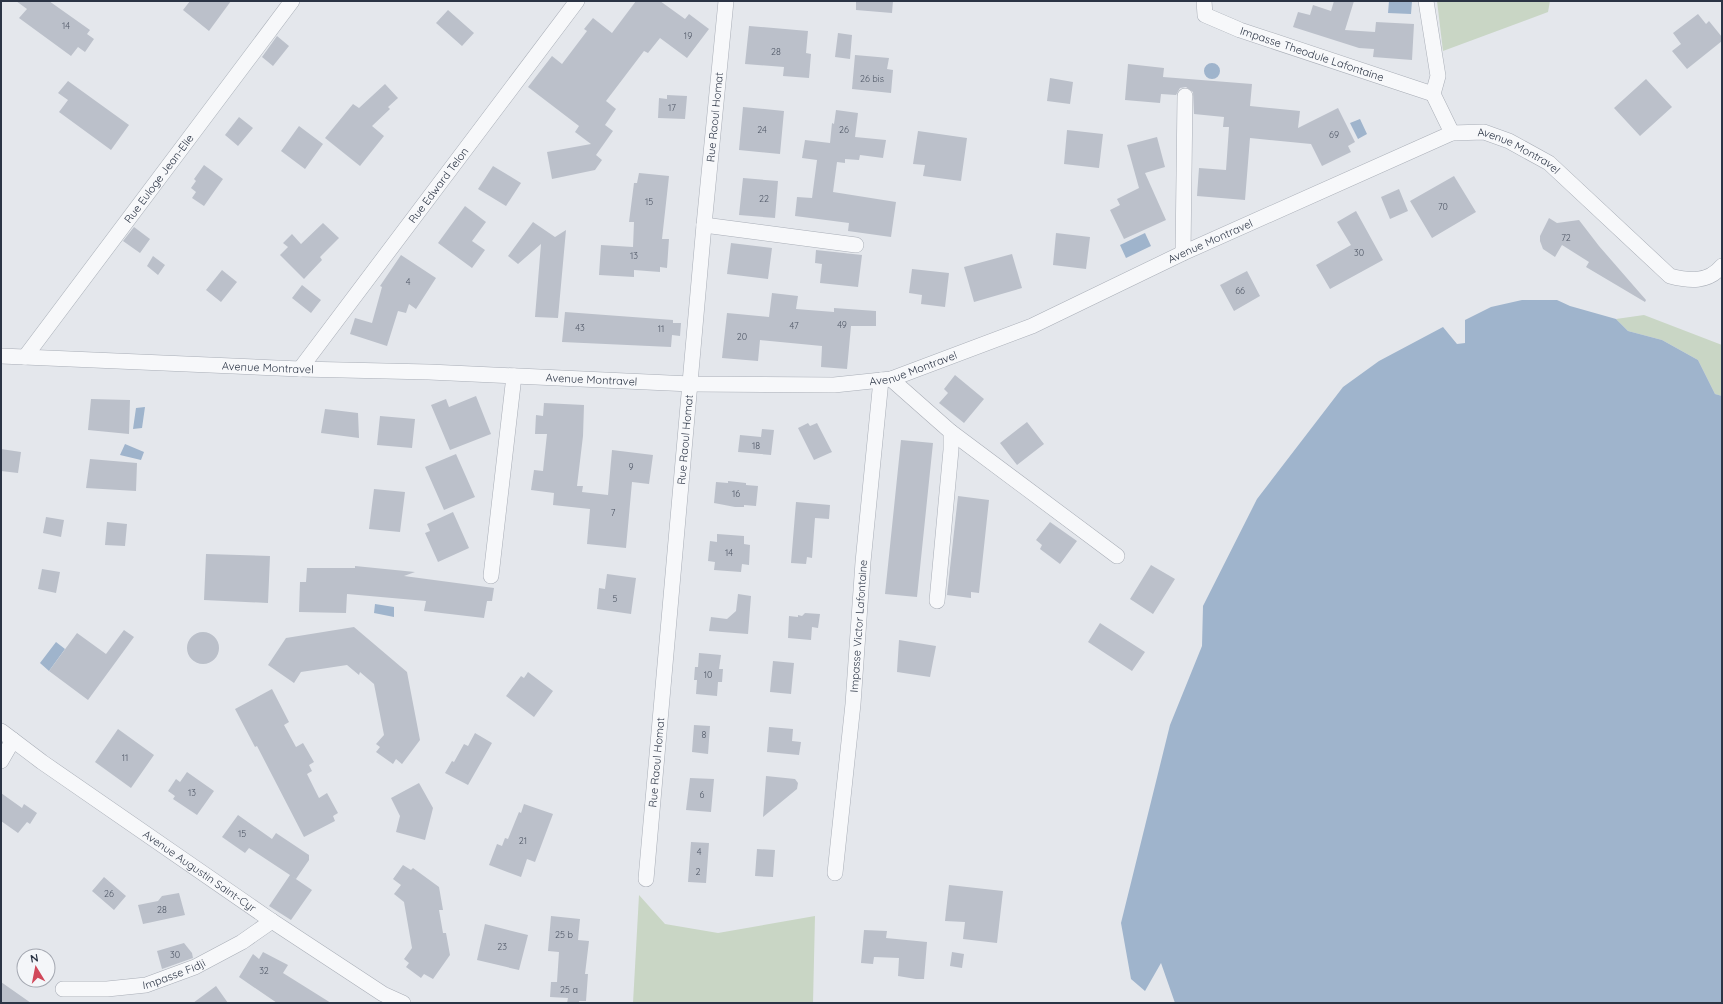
<svg xmlns="http://www.w3.org/2000/svg" width="1723" height="1004" font-family="Quicksand,sans-serif">
	<rect width="100%" height="100%" fill="#e4e7ec"/>
	<path fill="#c9d6c5" d="M 1437,1 L 1550,1 L 1548,12 L 1443,51 Z
		M 1644,315 L 1722,345 L 1722,396 L 1715,394 L 1698,360 L 1662,340 L 1628,331 L 1616,319 Z
		M 639,895 L 665,924 L 718,933 L 815,916 L 813,1003 L 633,1003 Z"/>
	<path fill="#9fb4cc" d="M 1389,1 L 1412,1 L 1411,14 L 1388,13 Z
		M1204 71a8 8 0 1 1 16 0a8 8 0 1 1-16 0Z
		M 1360,119 L 1367,134 L 1358,139 L 1350,123 Z
		M 1145,233 L 1151,246 L 1126,258 L 1120,245 Z
		M 1522,300 L 1557,300 L 1570,306 L 1616,319 L 1628,331 L 1662,340 L 1698,360 L 1715,394 L 1722,396 L 1722,1003 L 1175,1003 L 1161,963 L 1145,991 L 1131,979 L 1121,923 L 1170,725 L 1202,646 L 1203,606 L 1257,499 L 1343,387 L 1379,361 L 1443,327 L 1457,344 L 1465,343 L 1465,320 L 1491,307 Z
		M 145,407 L 142,428 L 133,429 L 136,408 Z
		M 125,444 L 144,452 L 141,460 L 120,455 Z
		M 375,604 L 394,607 L 394,617 L 374,613 Z
		M 56,642 L 65,649 L 49,671 L 40,663 Z"/>
	<path fill="#bbc0ca" d="M 16,1 L 49,1 L 90,30 L 87,34 L 94,39 L 85,52 L 78,47 L 71,56 L 19,18 L 27,9 Z
		M 190,1 L 231,1 L 209,31 L 183,10 Z
		M 636,1 L 660,1 L 685,19 L 689,14 L 709,29 L 687,58 L 660,38 L 648,53 L 644,51 L 606,101 L 616,109 L 605,125 L 613,131 L 596,155 L 602,160 L 595,170 L 552,179 L 547,152 L 591,144 L 575,132 L 579,126 L 528,87 L 552,56 L 562,64 L 587,31 L 584,29 L 593,18 L 612,33 Z
		M 856,1 L 893,1 L 892,13 L 856,10 Z
		M 1334,1 L 1354,1 L 1345,30 L 1375,32 L 1376,22 L 1414,24 L 1412,60 L 1373,57 L 1374,49 L 1359,48 L 1293,27 L 1298,12 L 1310,15 L 1313,5 L 1331,11 Z
		M 448,10 L 474,33 L 462,46 L 436,23 Z
		M 1698,14 L 1706,24 L 1709,21 L 1722,37 L 1722,41 L 1687,69 L 1672,51 L 1681,44 L 1673,33 Z
		M 749,26 L 808,31 L 806,53 L 811,54 L 809,78 L 783,76 L 784,67 L 745,64 Z
		M 838,33 L 852,35 L 850,59 L 835,57 Z
		M 277,36 L 289,46 L 273,66 L 262,57 Z
		M 855,55 L 889,58 L 887,69 L 893,70 L 891,93 L 852,89 Z
		M 1128,64 L 1164,68 L 1163,77 L 1252,84 L 1250,106 L 1300,111 L 1298,128 L 1338,108 L 1355,142 L 1348,146 L 1351,152 L 1322,166 L 1311,144 L 1250,138 L 1245,200 L 1197,196 L 1199,168 L 1226,170 L 1229,127 L 1223,127 L 1224,117 L 1194,114 L 1193,92 L 1186,87 L 1180,88 L 1176,95 L 1161,94 L 1160,103 L 1125,100 Z
		M 1050,78 L 1073,82 L 1070,104 L 1047,101 Z
		M 1646,79 L 1672,107 L 1640,136 L 1614,108 Z
		M 68,81 L 129,125 L 111,150 L 59,112 L 68,100 L 58,93 Z
		M 385,84 L 398,98 L 388,107 L 390,109 L 372,126 L 384,136 L 360,166 L 325,138 L 353,104 L 359,108 Z
		M 667,95 L 687,96 L 685,119 L 658,118 L 659,98 L 667,99 Z
		M 743,107 L 784,111 L 780,154 L 739,150 Z
		M 836,110 L 858,113 L 855,137 L 886,140 L 883,158 L 860,155 L 859,160 L 845,159 L 845,163 L 837,162 L 833,192 L 896,202 L 891,237 L 848,231 L 849,223 L 795,216 L 797,197 L 812,198 L 817,160 L 802,158 L 805,140 L 830,143 L 832,123 L 834,124 Z
		M 239,117 L 253,128 L 238,146 L 225,135 Z
		M 299,126 L 323,144 L 305,169 L 281,151 Z
		M 1067,130 L 1103,134 L 1099,168 L 1064,164 Z
		M 918,131 L 967,138 L 961,181 L 923,176 L 925,165 L 913,164 Z
		M 1157,137 L 1165,167 L 1145,173 L 1166,220 L 1124,239 L 1110,210 L 1120,205 L 1117,199 L 1139,188 L 1127,145 Z
		M 204,165 L 223,179 L 204,206 L 192,198 L 196,192 L 191,188 L 196,181 L 194,179 Z
		M 493,166 L 521,183 L 506,206 L 478,189 Z
		M 639,173 L 669,176 L 662,239 L 669,239 L 667,268 L 660,267 L 660,272 L 634,270 L 634,277 L 599,275 L 601,245 L 633,247 L 634,222 L 629,222 L 634,183 L 637,183 Z
		M 1454,176 L 1476,212 L 1432,238 L 1410,201 Z
		M 743,178 L 778,181 L 775,218 L 739,215 Z
		M 1399,189 L 1408,211 L 1390,219 L 1381,197 Z
		M 465,206 L 486,222 L 472,241 L 485,250 L 472,268 L 438,243 Z
		M 1356,211 L 1383,260 L 1330,289 L 1316,265 L 1351,245 L 1337,222 Z
		M 1549,218 L 1557,223 L 1579,220 L 1599,246 L 1646,300 L 1645,302 L 1586,267 L 1589,262 L 1562,245 L 1555,257 L 1543,249 L 1540,241 L 1540,236 Z
		M 533,222 L 555,237 L 566,230 L 558,318 L 535,317 L 541,244 L 518,264 L 508,256 Z
		M 323,223 L 339,238 L 320,257 L 322,260 L 304,279 L 280,255 L 288,247 L 283,243 L 292,234 L 301,244 Z
		M 134,227 L 150,239 L 140,253 L 123,241 Z
		M 1056,233 L 1090,237 L 1086,269 L 1053,265 Z
		M 731,243 L 772,248 L 768,279 L 727,274 Z
		M 816,250 L 862,255 L 858,287 L 820,283 L 822,264 L 815,263 Z
		M 1012,254 L 1022,288 L 974,302 L 964,267 Z
		M 401,255 L 436,278 L 416,309 L 409,304 L 406,313 L 398,311 L 387,346 L 350,334 L 355,318 L 372,323 L 382,287 L 380,286 Z
		M 153,256 L 165,265 L 158,275 L 147,266 Z
		M 912,269 L 949,273 L 945,307 L 921,304 L 922,295 L 909,293 Z
		M 222,270 L 237,282 L 221,302 L 206,290 Z
		M 1247,271 L 1260,296 L 1234,311 L 1220,285 Z
		M 302,285 L 321,300 L 311,313 L 292,298 Z
		M 772,293 L 798,296 L 796,309 L 834,312 L 834,308 L 876,311 L 876,326 L 851,326 L 847,369 L 821,367 L 822,346 L 760,340 L 758,361 L 722,358 L 727,313 L 769,317 Z
		M 565,312 L 673,320 L 673,323 L 681,323 L 680,336 L 672,335 L 671,347 L 562,342 Z
		M 955,375 L 984,399 L 964,423 L 939,403 L 948,393 L 944,389 Z
		M 476,396 L 491,434 L 450,450 L 431,405 L 446,399 L 449,407 Z
		M 91,399 L 130,400 L 129,434 L 88,430 Z
		M 544,403 L 584,405 L 583,436 L 577,486 L 583,486 L 582,492 L 608,495 L 612,450 L 653,455 L 649,484 L 632,482 L 626,548 L 587,544 L 590,509 L 553,505 L 554,493 L 531,490 L 534,470 L 543,471 L 547,434 L 535,434 L 536,415 L 543,416 Z
		M 325,409 L 358,413 L 359,438 L 321,433 Z
		M 380,416 L 415,419 L 412,448 L 377,445 Z
		M 1027,422 L 1044,444 L 1017,465 L 1000,443 Z
		M 808,423 L 810,426 L 817,423 L 832,452 L 814,460 L 798,428 Z
		M 762,429 L 774,430 L 771,455 L 738,452 L 740,435 L 761,437 Z
		M 901,440 L 933,443 L 917,597 L 885,594 Z
		M 1,449 L 21,452 L 18,473 L 1,471 Z
		M 456,454 L 475,497 L 444,510 L 425,467 Z
		M 90,459 L 137,463 L 136,491 L 86,488 Z
		M 728,481 L 746,483 L 746,485 L 758,486 L 756,506 L 744,505 L 744,507 L 735,507 L 714,503 L 716,482 L 728,483 Z
		M 374,489 L 405,492 L 400,532 L 369,529 Z
		M 958,496 L 989,500 L 979,593 L 971,592 L 971,598 L 947,595 Z
		M 796,502 L 830,505 L 829,519 L 815,518 L 812,558 L 807,557 L 806,564 L 791,563 Z
		M 453,512 L 469,548 L 438,562 L 425,533 L 430,531 L 427,524 Z
		M 46,517 L 64,520 L 61,537 L 43,533 Z
		M 107,522 L 127,524 L 125,546 L 105,545 Z
		M 1050,522 L 1077,541 L 1060,564 L 1040,549 L 1042,545 L 1036,540 Z
		M 717,534 L 744,536 L 744,544 L 750,545 L 749,565 L 742,564 L 741,572 L 714,570 L 715,562 L 708,561 L 710,541 L 717,542 Z
		M 206,554 L 270,556 L 268,603 L 204,600 Z
		M 1151,565 L 1175,579 L 1153,614 L 1130,599 Z
		M 355,566 L 415,572 L 404,576 L 494,588 L 492,601 L 487,601 L 484,618 L 424,611 L 426,601 L 347,594 L 346,613 L 299,612 L 300,582 L 306,582 L 307,568 L 355,568 Z
		M 42,569 L 60,572 L 56,593 L 38,589 Z
		M 607,574 L 636,578 L 631,614 L 597,609 L 599,588 L 605,589 Z
		M 738,594 L 751,596 L 748,634 L 709,631 L 711,617 L 727,619 L 736,611 Z
		M 805,613 L 820,614 L 818,628 L 812,627 L 811,640 L 788,638 L 789,616 L 798,617 L 798,615 L 802,616 Z
		M 1100,623 L 1145,652 L 1132,671 L 1088,642 Z
		M 354,627 L 407,672 L 420,740 L 402,764 L 396,759 L 393,764 L 376,752 L 380,747 L 376,744 L 384,735 L 374,684 L 360,672 L 359,675 L 347,665 L 301,672 L 294,683 L 268,665 L 286,638 Z
		M 124,630 L 134,637 L 88,700 L 49,671 L 77,633 L 106,654 Z
		M187 648a16 16 0 1 1 32 0a16 16 0 1 1-32 0Z
		M 899,640 L 936,646 L 930,677 L 897,672 Z
		M 699,653 L 721,655 L 719,669 L 723,669 L 722,682 L 718,682 L 717,696 L 696,694 L 697,680 L 694,680 L 695,667 L 698,667 Z
		M 773,661 L 794,663 L 791,694 L 770,692 Z
		M 528,672 L 553,691 L 534,717 L 506,696 L 521,676 L 524,678 Z
		M 272,689 L 289,722 L 284,725 L 296,747 L 303,743 L 314,762 L 309,765 L 312,771 L 307,774 L 319,798 L 327,793 L 338,813 L 333,816 L 335,821 L 304,837 L 257,746 L 255,747 L 235,709 Z
		M 694,725 L 710,726 L 708,754 L 692,752 Z
		M 769,727 L 793,729 L 792,741 L 801,742 L 799,755 L 767,752 Z
		M 118,729 L 154,755 L 131,788 L 95,762 Z
		M 475,733 L 492,743 L 468,785 L 445,773 L 452,761 L 454,762 L 464,744 L 468,746 Z
		M 187,772 L 214,791 L 197,815 L 173,799 L 175,796 L 168,791 L 176,779 L 180,782 Z
		M 766,776 L 795,779 L 798,783 L 797,789 L 763,817 Z
		M 690,778 L 714,779 L 711,812 L 686,810 Z
		M 419,783 L 433,808 L 425,840 L 396,832 L 400,816 L 391,798 Z
		M 1,793 L 22,808 L 24,804 L 37,813 L 30,824 L 27,822 L 18,833 L 1,821 Z
		M 524,804 L 553,814 L 535,862 L 527,859 L 521,877 L 489,865 L 497,844 L 502,846 L 505,838 L 508,839 L 519,812 L 521,813 Z
		M 238,815 L 272,839 L 276,833 L 309,855 L 309,860 L 296,879 L 249,848 L 245,853 L 222,837 Z
		M 691,842 L 709,843 L 706,883 L 688,882 Z
		M 757,849 L 775,850 L 773,877 L 755,876 Z
		M 403,865 L 411,870 L 413,868 L 439,887 L 443,910 L 439,910 L 443,933 L 446,933 L 450,955 L 433,979 L 424,974 L 421,978 L 406,967 L 409,963 L 404,959 L 412,948 L 404,902 L 394,894 L 401,885 L 393,879 Z
		M 290,875 L 312,890 L 291,920 L 269,906 Z
		M 104,877 L 126,896 L 114,910 L 92,891 Z
		M 949,885 L 1003,891 L 997,943 L 963,939 L 965,922 L 945,921 Z
		M 179,893 L 185,915 L 143,924 L 138,905 L 158,901 L 162,896 Z
		M 551,916 L 580,919 L 578,940 L 589,941 L 585,974 L 588,974 L 586,1001 L 579,1001 L 579,1003 L 567,1003 L 568,998 L 550,997 L 551,982 L 557,982 L 559,952 L 548,951 Z
		M 485,924 L 528,935 L 519,970 L 477,960 Z
		M 864,930 L 887,931 L 886,938 L 927,942 L 924,979 L 916,979 L 898,976 L 899,958 L 874,957 L 873,964 L 861,963 Z
		M 184,943 L 192,953 L 193,958 L 162,969 L 157,951 Z
		M 263,952 L 288,965 L 283,973 L 331,1003 L 277,1003 L 239,977 L 253,954 L 259,959 Z
		M 952,952 L 964,954 L 962,968 L 950,966 Z
		M 1,982 L 31,1003 L 1,1003 Z
		M 216,986 L 228,1003 L 193,1003 Z"/>
	<g fill="none" stroke-linecap="round" stroke-linejoin="round">
		<g stroke="#a9aeb7" stroke-width="16">
			<g id="minor">
				<path id="s1" d="M 1204,1 L 1205,15 L 1240,30 L 1433,94"/>
				<path d="M 1426,1 L 1438,76 L 1433,94 L 1452,133"/>
				<path d="M 704,225 L 856,245"/>
				<path d="M 1183,253 L 1185,96"/>
				<path id="s2" d="M 1,356 L 300,369 L 429,372 L 691,384 L 834,385 L 891,379 L 1032,326 L 1183,253 L 1452,133 L 1484,132 L 1509,141 L 1549,163 L 1670,276 C 1689,281 1708,283 1722,266"/>
				<path id="s3" d="M 25,357 L 292,1"/>
				<path id="s4" d="M 300,369 L 577,1"/>
				<path d="M 891,379 L 951,432 L 951,450 L 937,601"/>
				<path d="M 951,432 L 1117,556"/>
				<path d="M 491,576 L 514,376"/>
				<path id="s5" d="M 1,731 L 42,762 L 272,921 L 383,994 L 403,1003"/>
				<path d="M 1,761 L 13,740"/>
				<path id="s6" d="M 835,873 L 853,704 L 863,562 L 881,380"/>
				<path id="s7" d="M 646,879 L 704,225 L 726,1"/>
				<path id="s8" d="M 63,989 L 107,989 L 146,985 L 195,967 L 242,942 L 272,921"/>
			</g>
		</g>
		<use href="#minor" stroke="#f7f8fa" stroke-width="15"/>
	</g>
	<g text-anchor="middle" stroke-width="4" stroke-linejoin="round" paint-order="stroke">
		<g font-size="9" fill="#4f5766">
			<text x="66" y="29">14</text>
			<text x="688" y="39">19</text>
			<text x="776" y="55">28</text>
			<text x="872" y="82">26 bis</text>
			<text x="672" y="111">17</text>
			<text x="762" y="133">24</text>
			<text x="844" y="133">26</text>
			<text x="1334" y="138">69</text>
			<text x="764" y="202">22</text>
			<text x="649" y="205">15</text>
			<text x="1443" y="210">70</text>
			<text x="1566" y="241">72</text>
			<text x="1359" y="256">30</text>
			<text x="634" y="259">13</text>
			<text x="408" y="285">4</text>
			<text x="1240" y="294">66</text>
			<text x="842" y="328">49</text>
			<text x="794" y="329">47</text>
			<text x="580" y="331">43</text>
			<text x="661" y="332">11</text>
			<text x="742" y="340">20</text>
			<text x="756" y="449">18</text>
			<text x="631" y="470">9</text>
			<text x="736" y="497">16</text>
			<text x="613" y="516">7</text>
			<text x="729" y="556">14</text>
			<text x="615" y="602">5</text>
			<text x="708" y="678">10</text>
			<text x="704" y="738">8</text>
			<text x="125" y="761">11</text>
			<text x="192" y="796">13</text>
			<text x="702" y="798">6</text>
			<text x="242" y="837">15</text>
			<text x="523" y="844">21</text>
			<text x="699" y="855">4</text>
			<text x="698" y="875">2</text>
			<text x="109" y="897">26</text>
			<text x="162" y="913">28</text>
			<text x="564" y="938">25 b</text>
			<text x="502" y="950">23</text>
			<text x="175" y="958">30</text>
			<text x="264" y="974">32</text>
			<text x="569" y="993">25 a</text>
		</g>
		<g font-size="11" fill="#2b3445" stroke="#f4f6f9">
			<text dy="4" stroke="none"><textPath href="#s1" startOffset="128">Impasse Theodule Lafontaine</textPath></text>
			<text dy="4" stroke="none"><textPath href="#s7" startOffset="765">Rue Raoul Homat</textPath></text>
			<text dy="4" stroke="none"><textPath href="#s2" startOffset="1575">Avenue Montravel</textPath></text>
			<text dy="4" stroke="none"><textPath href="#s3" startOffset="223">Rue Euloge Jean-Elie</textPath></text>
			<text dy="4" stroke="none"><textPath href="#s4" startOffset="230">Rue Edward Telon</textPath></text>
			<text dy="4" stroke="none"><textPath href="#s2" startOffset="1239">Avenue Montravel</textPath></text>
			<text dy="4" stroke="none"><textPath href="#s2" startOffset="267">Avenue Montravel</textPath></text>
			<text dy="4" stroke="none"><textPath href="#s2" startOffset="915">Avenue Montravel</textPath></text>
			<text dy="4" stroke="none"><textPath href="#s2" startOffset="591">Avenue Montravel</textPath></text>
			<text dy="4" stroke="none"><textPath href="#s7" startOffset="441">Rue Raoul Homat</textPath></text>
			<text dy="4" stroke="none"><textPath href="#s6" startOffset="248">Impasse Victor Lafontaine</textPath></text>
			<text dy="4" stroke="none"><textPath href="#s7" startOffset="117">Rue Raoul Homat</textPath></text>
			<text dy="4" stroke="none"><textPath href="#s5" startOffset="243">Avenue Augustin Saint-Cyr</textPath></text>
			<text dy="4" stroke="none"><textPath href="#s8" startOffset="113">Impasse Fidji</textPath></text>
		</g>
	</g>
	<rect width="1723" height="1004" fill="none" stroke="#2b3445" stroke-width="4"/>
	<g transform="translate(36 968) rotate(350)"><circle r="19" fill="#f4f6f9" stroke="#a4a8b1"/>
	<path d="M0-3L7 15L0 10L-7 15Z" fill="#d1495b"/>
	<text y="-6" font-size="11" font-weight="bold" text-anchor="middle" fill="#2b3445">N</text>
	</g>
</svg>
